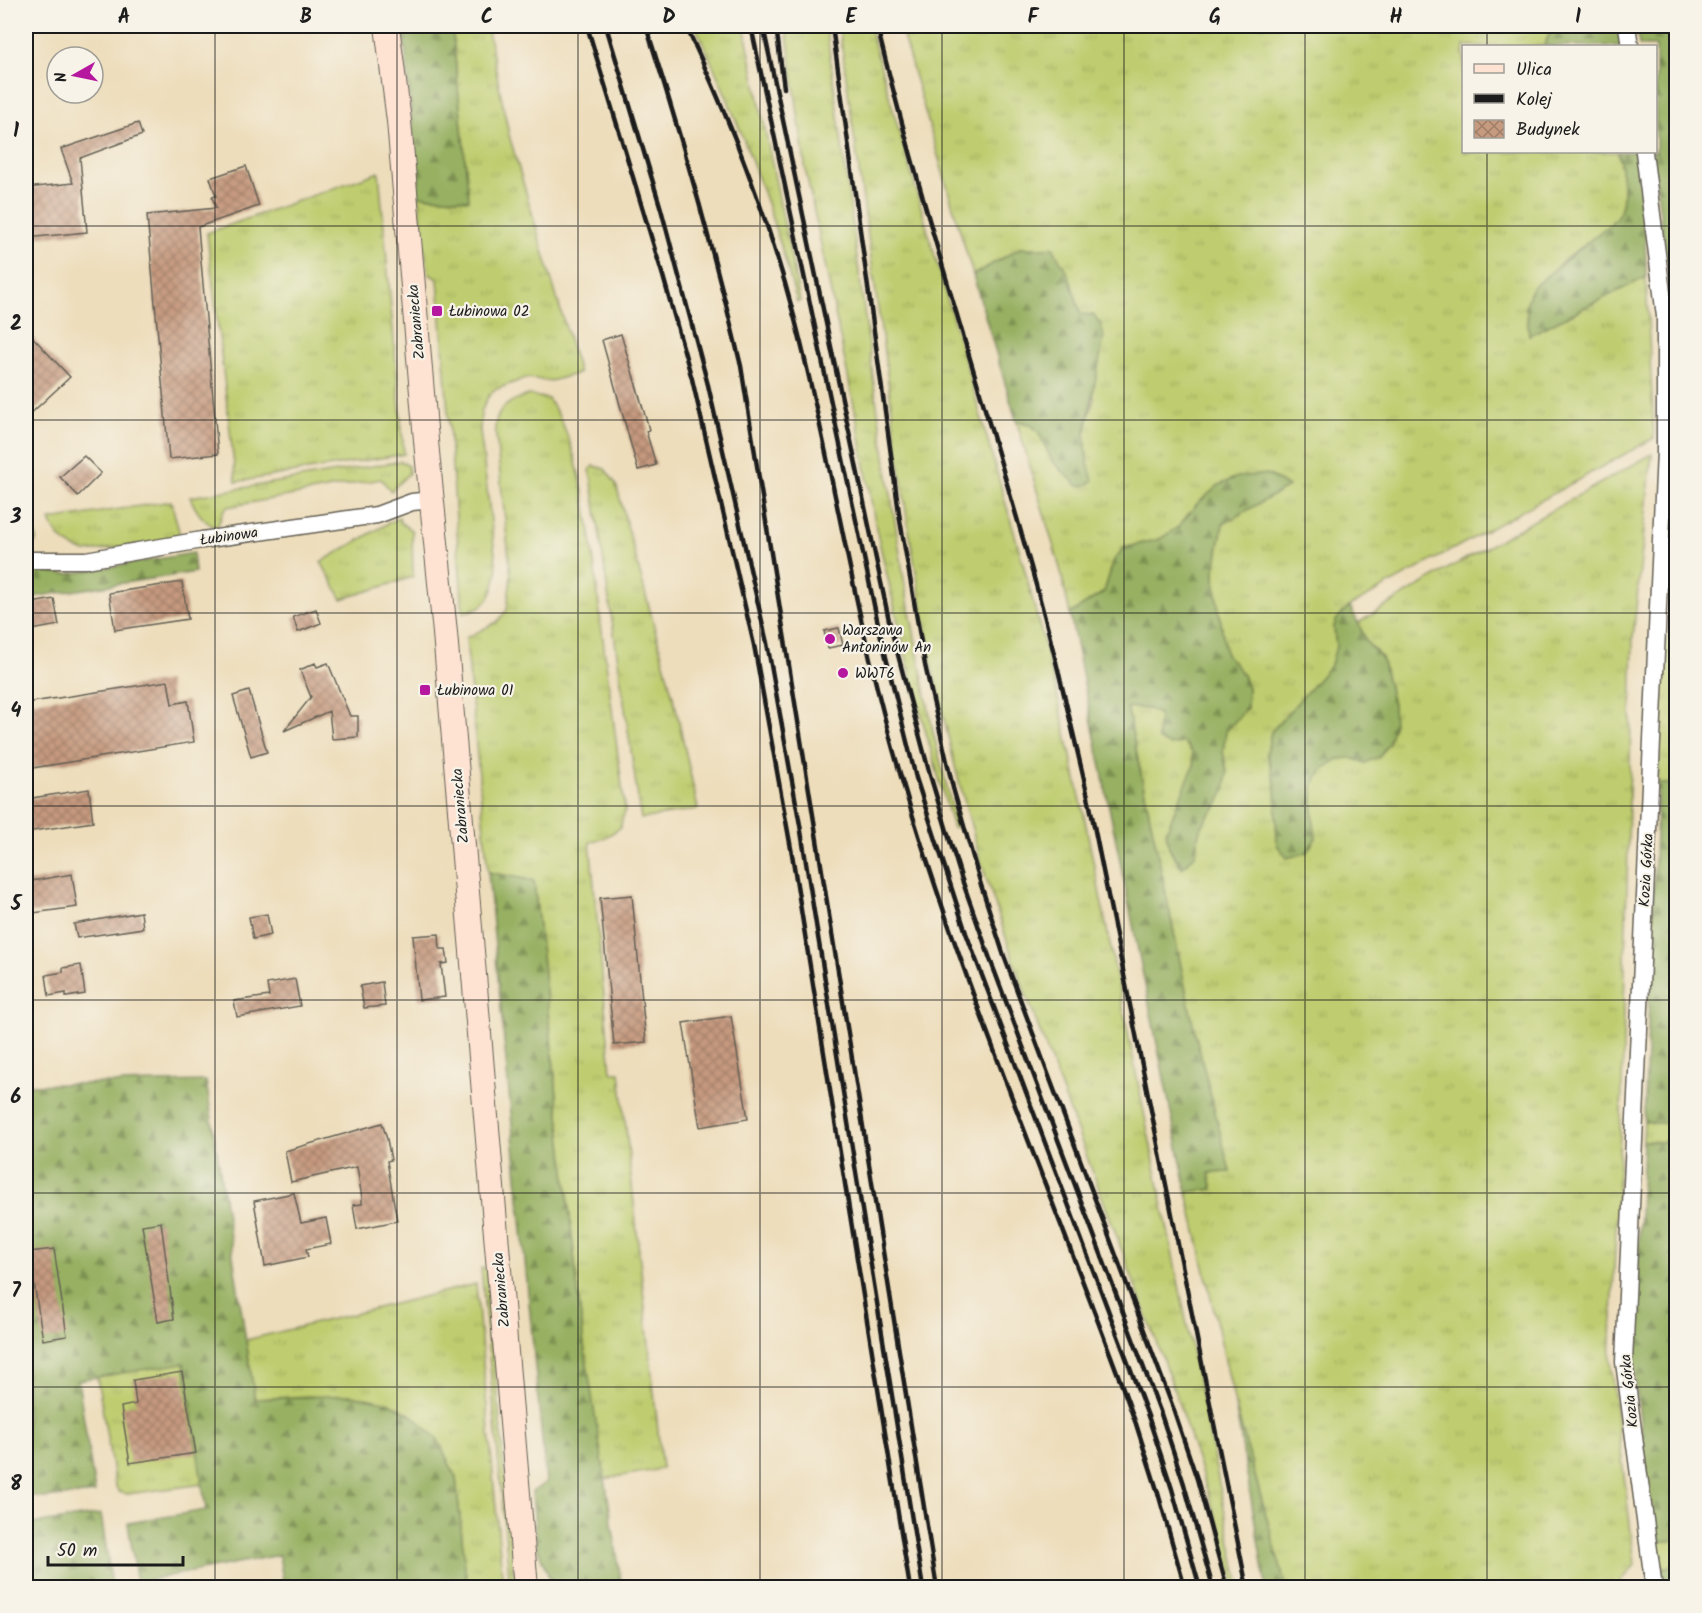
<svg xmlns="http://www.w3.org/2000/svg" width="1702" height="1613" font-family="Kalam,sans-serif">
	<defs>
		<pattern id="grass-tufts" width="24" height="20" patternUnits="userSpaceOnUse" patternTransform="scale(1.5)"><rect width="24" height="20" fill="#bfcd6f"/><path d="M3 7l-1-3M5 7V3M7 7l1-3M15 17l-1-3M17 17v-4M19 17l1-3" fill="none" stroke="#a4af60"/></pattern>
		<pattern id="forest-firs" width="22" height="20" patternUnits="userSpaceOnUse" patternTransform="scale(1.5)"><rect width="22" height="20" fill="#97b062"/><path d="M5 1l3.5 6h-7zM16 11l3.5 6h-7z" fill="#7a8e50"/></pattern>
		<pattern id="building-cross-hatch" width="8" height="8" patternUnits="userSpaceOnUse" patternTransform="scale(1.5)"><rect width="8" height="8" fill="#c69a7f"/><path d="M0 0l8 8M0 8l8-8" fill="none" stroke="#a07d67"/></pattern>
	</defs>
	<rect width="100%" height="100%" fill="#f7f3e8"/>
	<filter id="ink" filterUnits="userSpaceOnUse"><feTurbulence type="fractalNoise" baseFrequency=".0167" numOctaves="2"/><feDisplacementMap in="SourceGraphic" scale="12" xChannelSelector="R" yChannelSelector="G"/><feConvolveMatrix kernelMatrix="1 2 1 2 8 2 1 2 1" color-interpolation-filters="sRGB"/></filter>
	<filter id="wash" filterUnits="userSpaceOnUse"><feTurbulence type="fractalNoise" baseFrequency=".008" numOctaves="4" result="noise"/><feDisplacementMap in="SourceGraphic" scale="24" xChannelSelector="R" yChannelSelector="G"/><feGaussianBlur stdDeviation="1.35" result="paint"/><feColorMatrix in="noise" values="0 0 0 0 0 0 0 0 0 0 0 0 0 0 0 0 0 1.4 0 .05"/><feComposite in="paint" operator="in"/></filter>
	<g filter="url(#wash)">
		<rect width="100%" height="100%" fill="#edddbb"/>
		<path fill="url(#grass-tufts)" stroke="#6e7446" stroke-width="1.5" d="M 452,26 L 487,26 L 509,135 L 579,373 L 551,381 L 526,378 L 494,390 L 488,397 L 481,412 L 480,431 L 497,571 C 494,593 488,610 463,612 L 438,279 L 429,274 L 424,247 L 419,196 L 469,200 Z
			M 695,26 L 744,26 L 800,301 L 797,302 C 771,205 738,117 695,26 Z
			M 786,26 L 826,26 L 875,392 L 905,586 L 933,732 L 957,827 L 953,828 L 914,690 L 876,528 L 857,420 L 806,172 Z
			M 839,26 L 869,26 L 1022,560 L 1056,689 L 1083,811 L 1240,1587 L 1235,1587 L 1222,1536 L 1174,1389 L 1015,965 L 981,862 L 955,766 L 933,672 L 907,518 Z
			M 900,26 L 1553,26 L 1544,46 L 1464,46 L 1464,152 L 1618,152 C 1621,169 1627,194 1620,211 C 1613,229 1580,247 1565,259 C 1550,272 1538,290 1526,305 L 1529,335 L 1646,277 L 1654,438 L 1350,606 L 1334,626 L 1336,647 L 1331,665 L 1271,732 L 1267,753 L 1275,782 L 1277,845 L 1315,838 C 1313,822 1310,802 1313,786 C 1316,771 1335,755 1352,758 C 1356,758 1361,762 1365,763 L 1393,705 L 1382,658 L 1368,644 L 1358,623 L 1444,571 L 1652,454 L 1633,637 L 1622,1089 L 1610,1361 L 1635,1565 L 1618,1585 L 1604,1588 L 1286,1587 L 1235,1404 L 1187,1192 L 1213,1189 L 1209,1173 L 1230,1172 L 1194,1029 L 1127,707 L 1149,709 L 1159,714 L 1158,739 L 1169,745 L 1184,742 L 1192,752 L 1194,765 L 1178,806 L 1173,813 L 1169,848 L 1182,868 L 1195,855 L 1199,832 L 1208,816 L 1218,805 L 1227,772 L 1223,752 L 1226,731 L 1247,708 L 1248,688 L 1242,673 L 1226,654 L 1215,586 L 1215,568 L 1223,524 L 1287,487 L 1197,504 L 1178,527 L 1160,539 L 1124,548 L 1114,560 L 1104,592 L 1070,614 L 1060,568 L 1016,420 L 1031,425 L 1038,431 L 1042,439 L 1087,460 L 1085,433 L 1094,398 L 1081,314 L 1068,274 L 1020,248 L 973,275 Z
			M 1665,26 L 1676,26 L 1676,71 L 1674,69 Z
			M 379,172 L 404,454 L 236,482 L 207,233 Z
			M 529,395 L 548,399 C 585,446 594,563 601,624 C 609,686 617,748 625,810 L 620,828 L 604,838 L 590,842 L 611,1072 L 620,1072 L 662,1469 L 604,1479 L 583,1338 L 534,881 L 488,872 L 466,638 L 497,622 L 507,610 L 511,576 L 495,427 C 498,406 510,401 529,395 Z
			M 401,461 L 408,466 L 409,473 L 391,491 L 381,479 L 227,507 L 223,512 L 217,528 C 203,522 196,511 190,497 Z
			M 594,466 L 605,469 L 616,484 L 676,708 L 698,809 L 641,819 L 590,469 Z
			M 171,501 L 181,539 L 86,552 C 68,547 56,538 50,520 Z
			M 399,517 L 400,522 L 412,531 L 413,577 L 342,599 L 321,562 Z
			M 30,523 L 37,539 L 31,548 L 26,550 L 26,524 Z
			M 1676,629 L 1676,784 L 1658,784 L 1664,643 L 1672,632 Z
			M 1676,808 L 1676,897 L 1672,896 Z
			M 1644,1120 L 1653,1123 L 1676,1123 L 1676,1137 L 1662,1142 L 1643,1141 Z
			M 481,1268 L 486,1268 L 515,1587 L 510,1587 Z
			M 476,1284 L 503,1587 L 467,1587 L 456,1478 L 438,1440 L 413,1416 L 390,1403 L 309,1396 L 255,1399 L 246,1340 Z
			M 185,1362 L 203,1484 L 127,1494 L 119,1492 L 115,1485 L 97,1377 Z
			M 1676,1540 L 1676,1565 L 1659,1569 L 1655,1542 Z"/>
		<path fill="url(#forest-firs)" stroke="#5a663f" stroke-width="1.5" d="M 403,26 L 452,26 L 469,200 L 419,196 Z
			M 1553,26 L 1619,26 L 1621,46 L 1544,46 Z
			M 1637,26 L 1665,26 L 1674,69 L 1676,71 L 1676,585 L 1670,562 L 1676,333 L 1652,152 L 1656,152 L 1656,46 L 1639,46 Z
			M 1618,152 L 1635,152 L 1645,228 L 1646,277 L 1529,335 L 1526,305 L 1532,288 L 1611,223 C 1614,220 1618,216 1620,211 C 1627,194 1621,169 1618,152 Z
			M 1020,248 L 1053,248 L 1068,274 L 1081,314 L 1094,315 L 1101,325 L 1104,338 L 1085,433 L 1087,460 L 1093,481 L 1087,485 L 1078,486 L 1052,461 L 1038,431 L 1031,425 L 1016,420 L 973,275 Z
			M 1268,474 L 1288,487 L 1223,524 L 1215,568 L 1215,586 L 1226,654 L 1242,673 L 1248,688 L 1247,708 L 1226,731 L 1223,752 L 1227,772 L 1225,790 L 1218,805 L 1208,816 L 1199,832 L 1195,855 L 1182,868 L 1169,848 L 1166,832 L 1194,765 L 1192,752 L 1184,742 L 1169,745 L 1158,739 L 1159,714 L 1149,709 L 1127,707 L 1194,1029 L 1230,1172 L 1209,1173 L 1213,1189 L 1187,1192 L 1070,614 L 1104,592 L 1114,560 L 1124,548 L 1160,539 L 1178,527 L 1197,504 L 1219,485 L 1237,477 Z
			M 193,553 L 195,572 L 26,598 L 26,570 L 68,574 Z
			M 1350,606 L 1368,644 L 1382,658 L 1393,705 L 1394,726 L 1388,745 L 1379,757 L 1365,763 L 1351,758 L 1338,759 L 1323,769 L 1313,785 L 1313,817 L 1316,838 L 1306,853 L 1287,858 L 1277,845 L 1275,782 L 1267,753 L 1271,732 L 1331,665 L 1336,647 L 1334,626 L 1337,619 Z
			M 1658,784 L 1676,784 L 1672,896 L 1676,897 L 1676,1123 L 1653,1123 L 1644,1120 Z
			M 488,872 L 534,881 L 583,1338 L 622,1587 L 553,1587 L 537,1547 L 532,1492 L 546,1482 Z
			M 206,1081 L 255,1399 L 350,1395 L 390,1403 L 413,1416 L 438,1440 L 456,1478 L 467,1587 L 284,1587 L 279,1555 L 137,1582 L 128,1523 L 206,1510 L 184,1363 L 78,1380 L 95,1493 L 43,1498 L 26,1494 L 26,1085 Z
			M 1676,1137 L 1676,1540 L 1655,1542 L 1634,1370 L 1643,1141 L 1662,1142 Z
			M 1235,1404 L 1286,1587 L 1266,1587 Z
			M 101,1514 L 112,1587 L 26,1587 L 26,1525 Z
			M 1676,1565 L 1676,1587 L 1662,1587 L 1659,1569 Z"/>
		<g id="blocks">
			<path fill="url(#building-cross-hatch)" d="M 138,123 L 142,135 L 80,158 L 87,232 L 26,238 L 26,188 L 73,183 L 61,149 Z
				M 246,166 L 259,206 L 198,227 L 218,454 L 169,459 L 147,215 L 216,208 L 212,197 L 216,196 L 210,178 Z
				M 26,330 L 70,377 L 26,418 Z
				M 621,334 L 647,422 L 649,430 L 646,431 L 656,465 L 638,470 L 602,340 Z
				M 84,456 L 101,473 L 78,496 L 60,477 Z
				M 182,582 L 188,619 L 115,630 L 109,593 Z
				M 54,599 L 59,625 L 26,631 L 26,604 Z
				M 316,609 L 321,623 L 298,632 L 293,617 Z
				M 839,628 L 843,645 L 828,648 L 824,631 Z
				M 315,663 L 317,667 L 328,663 L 350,716 L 358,716 L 358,737 L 332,739 L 329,711 L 284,731 L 311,697 L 300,670 Z
				M 168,681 L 172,704 L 188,701 L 194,742 L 26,769 L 26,703 Z
				M 249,691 L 267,752 L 251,757 L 233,696 Z
				M 89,789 L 93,822 L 26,832 L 26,799 Z
				M 72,874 L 77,907 L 26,914 L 26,882 Z
				M 632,895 L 646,1042 L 614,1045 L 600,898 Z
				M 141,912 L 143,928 L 77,938 L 74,924 Z
				M 267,914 L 271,935 L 253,939 L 249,917 Z
				M 439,934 L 440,949 L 446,949 L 448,963 L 441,964 L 445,997 L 419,1000 L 413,936 Z
				M 81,965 L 85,994 L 66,997 L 66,993 L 49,996 L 46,975 L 63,972 L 63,968 Z
				M 295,979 L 300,1006 L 237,1017 L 234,1001 L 269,996 L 267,984 Z
				M 382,982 L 385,1006 L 364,1008 L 360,986 Z
				M 731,1016 L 748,1119 L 700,1127 L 683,1023 Z
				M 382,1123 L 387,1139 L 391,1160 L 387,1161 L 397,1221 L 357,1229 L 353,1205 L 362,1204 L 362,1198 L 357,1167 L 291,1182 L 285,1151 Z
				M 294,1193 L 301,1223 L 326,1218 L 331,1244 L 306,1249 L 308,1257 L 265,1266 L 254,1201 Z
				M 161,1222 L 174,1319 L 158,1322 L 142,1225 Z
				M 54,1249 L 67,1336 L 43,1340 L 29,1252 Z
				M 182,1372 L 196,1453 L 130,1463 L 121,1407 L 136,1404 L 133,1380 Z"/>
		</g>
	</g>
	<g filter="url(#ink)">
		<use href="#blocks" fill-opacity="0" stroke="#656054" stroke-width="1.5"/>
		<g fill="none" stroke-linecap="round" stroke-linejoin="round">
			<g stroke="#656054" stroke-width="19">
				<path id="street" d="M 1627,26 L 1630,46
					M 1644,152 L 1665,316 L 1665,452 L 1624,1362 L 1654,1588
					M 26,560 L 86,560 L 202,540 L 377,515 L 412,502 L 431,500"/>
			</g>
			<g stroke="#656054" stroke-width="26">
				<path id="secondary" d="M 387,26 L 399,121 L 427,452 L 445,633 L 526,1588"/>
			</g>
			<use href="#street" stroke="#fff" stroke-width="16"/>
			<use href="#secondary" stroke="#fee3d2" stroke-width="24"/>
			<path stroke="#1c1c1c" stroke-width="4.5" d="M 587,26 L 663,276 L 692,379 L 754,645 L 792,854 L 910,1588
				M 606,26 L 661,209 L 708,385 L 767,643 L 800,825 L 923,1588
				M 646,26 C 682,138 714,252 741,366 L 937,1588
				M 686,26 C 730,120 768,216 794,316 C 832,460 853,607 893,749 C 958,980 1055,1199 1136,1424 L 1158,1493 L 1185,1588
				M 751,26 L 880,633 L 916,778 L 966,933 L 1148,1416 L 1172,1489 L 1200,1588
				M 763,26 L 890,625 L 930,775 L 961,877 L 990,959 L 1160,1411 L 1184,1484 L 1213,1588
				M 776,26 L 784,88
				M 832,26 L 900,520 L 925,665 L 953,788 L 981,885 L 1004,956 L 1172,1405 L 1197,1479 L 1227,1588
				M 877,26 C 923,214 984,398 1036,585 C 1056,656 1072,729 1089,801 L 1247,1588"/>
		</g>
	</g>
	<path fill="none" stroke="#1c1c1c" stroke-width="1.5" stroke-opacity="0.55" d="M 215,26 L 215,1588M 397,26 L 397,1588M 578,26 L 578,1588M 760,26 L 760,1588M 942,26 L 942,1588M 1124,26 L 1124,1588M 1305,26 L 1305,1588M 1487,26 L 1487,46M 1487,152 L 1487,1588M 26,226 L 1676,226M 26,420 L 1676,420M 26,613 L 1676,613M 26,806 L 1676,806M 26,1000 L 1676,1000M 26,1193 L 1676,1193M 26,1387 L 1676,1387"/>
	<g fill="#b5179e" stroke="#f7f3e8" stroke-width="2">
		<rect x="431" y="305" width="12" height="12" rx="3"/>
		<circle cx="830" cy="639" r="6"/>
		<circle cx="843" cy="673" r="6"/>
		<rect x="419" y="684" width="12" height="12" rx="3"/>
	</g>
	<g text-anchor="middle" stroke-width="4.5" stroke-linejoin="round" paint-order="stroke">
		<g font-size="15" fill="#1c1c1c" stroke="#f7f3e8" text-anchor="start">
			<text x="449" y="316">Łubinowa 02</text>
			<text x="842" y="635">Warszawa<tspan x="842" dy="17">Antoninów An</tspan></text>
			<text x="855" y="678">WWT6</text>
			<text x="437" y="695">Łubinowa 01</text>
		</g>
		<g font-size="15" fill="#1c1c1c" stroke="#f7f3e8">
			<text transform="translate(416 322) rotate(-95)" y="5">Zabraniecka</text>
			<text transform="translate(229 536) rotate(-8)" y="5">Łubinowa</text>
			<text transform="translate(460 806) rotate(-95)" y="5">Zabraniecka</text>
			<text transform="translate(1646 870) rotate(-87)" y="5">Kozia Górka</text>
			<text transform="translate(501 1290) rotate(-95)" y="5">Zabraniecka</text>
			<text transform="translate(1629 1391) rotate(-96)" y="5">Kozia Górka</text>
		</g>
	</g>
	<rect width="1702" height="1613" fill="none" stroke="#f7f3e8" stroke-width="66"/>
	<rect x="1462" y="45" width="195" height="108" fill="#f7f3e8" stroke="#9f9d96" stroke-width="1.5"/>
	<rect x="1474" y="64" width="30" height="9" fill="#fee3d2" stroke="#9f9d96" stroke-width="1.5"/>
	<text x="1516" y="75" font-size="18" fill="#1c1c1c">Ulica</text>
	<rect x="1474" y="94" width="30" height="9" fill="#1c1c1c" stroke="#9f9d96" stroke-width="1.5"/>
	<text x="1516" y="105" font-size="18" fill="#1c1c1c">Kolej</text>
	<rect x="1474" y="120" width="30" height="18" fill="url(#building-cross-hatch)" stroke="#9f9d96" stroke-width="1.5"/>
	<text x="1516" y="135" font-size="18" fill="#1c1c1c">Budynek</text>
	<g transform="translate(75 75) rotate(261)"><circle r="28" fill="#f7f3e8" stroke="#9f9d96" stroke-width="1.5"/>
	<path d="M0-4.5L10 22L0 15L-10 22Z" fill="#b5179e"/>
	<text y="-9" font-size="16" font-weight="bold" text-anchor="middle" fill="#1c1c1c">N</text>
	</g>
	<path d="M48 1556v9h135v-9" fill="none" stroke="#1c1c1c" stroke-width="3"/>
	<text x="57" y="1556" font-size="18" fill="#1c1c1c" stroke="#f7f3e8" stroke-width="4.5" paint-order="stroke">50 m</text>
	<rect x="33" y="33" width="1636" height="1547" fill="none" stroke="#1c1c1c" stroke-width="2"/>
	<g font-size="20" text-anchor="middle" font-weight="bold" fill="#1c1c1c">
		<text x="124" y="23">A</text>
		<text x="306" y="23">B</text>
		<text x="487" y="23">C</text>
		<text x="669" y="23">D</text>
		<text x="851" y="23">E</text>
		<text x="1033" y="23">F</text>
		<text x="1215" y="23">G</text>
		<text x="1396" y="23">H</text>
		<text x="1578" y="23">I</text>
		<text x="16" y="137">1</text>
		<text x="16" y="330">2</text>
		<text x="16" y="523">3</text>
		<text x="16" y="717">4</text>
		<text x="16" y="910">5</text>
		<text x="16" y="1103">6</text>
		<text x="16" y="1297">7</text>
		<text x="16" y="1490">8</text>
	</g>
</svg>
